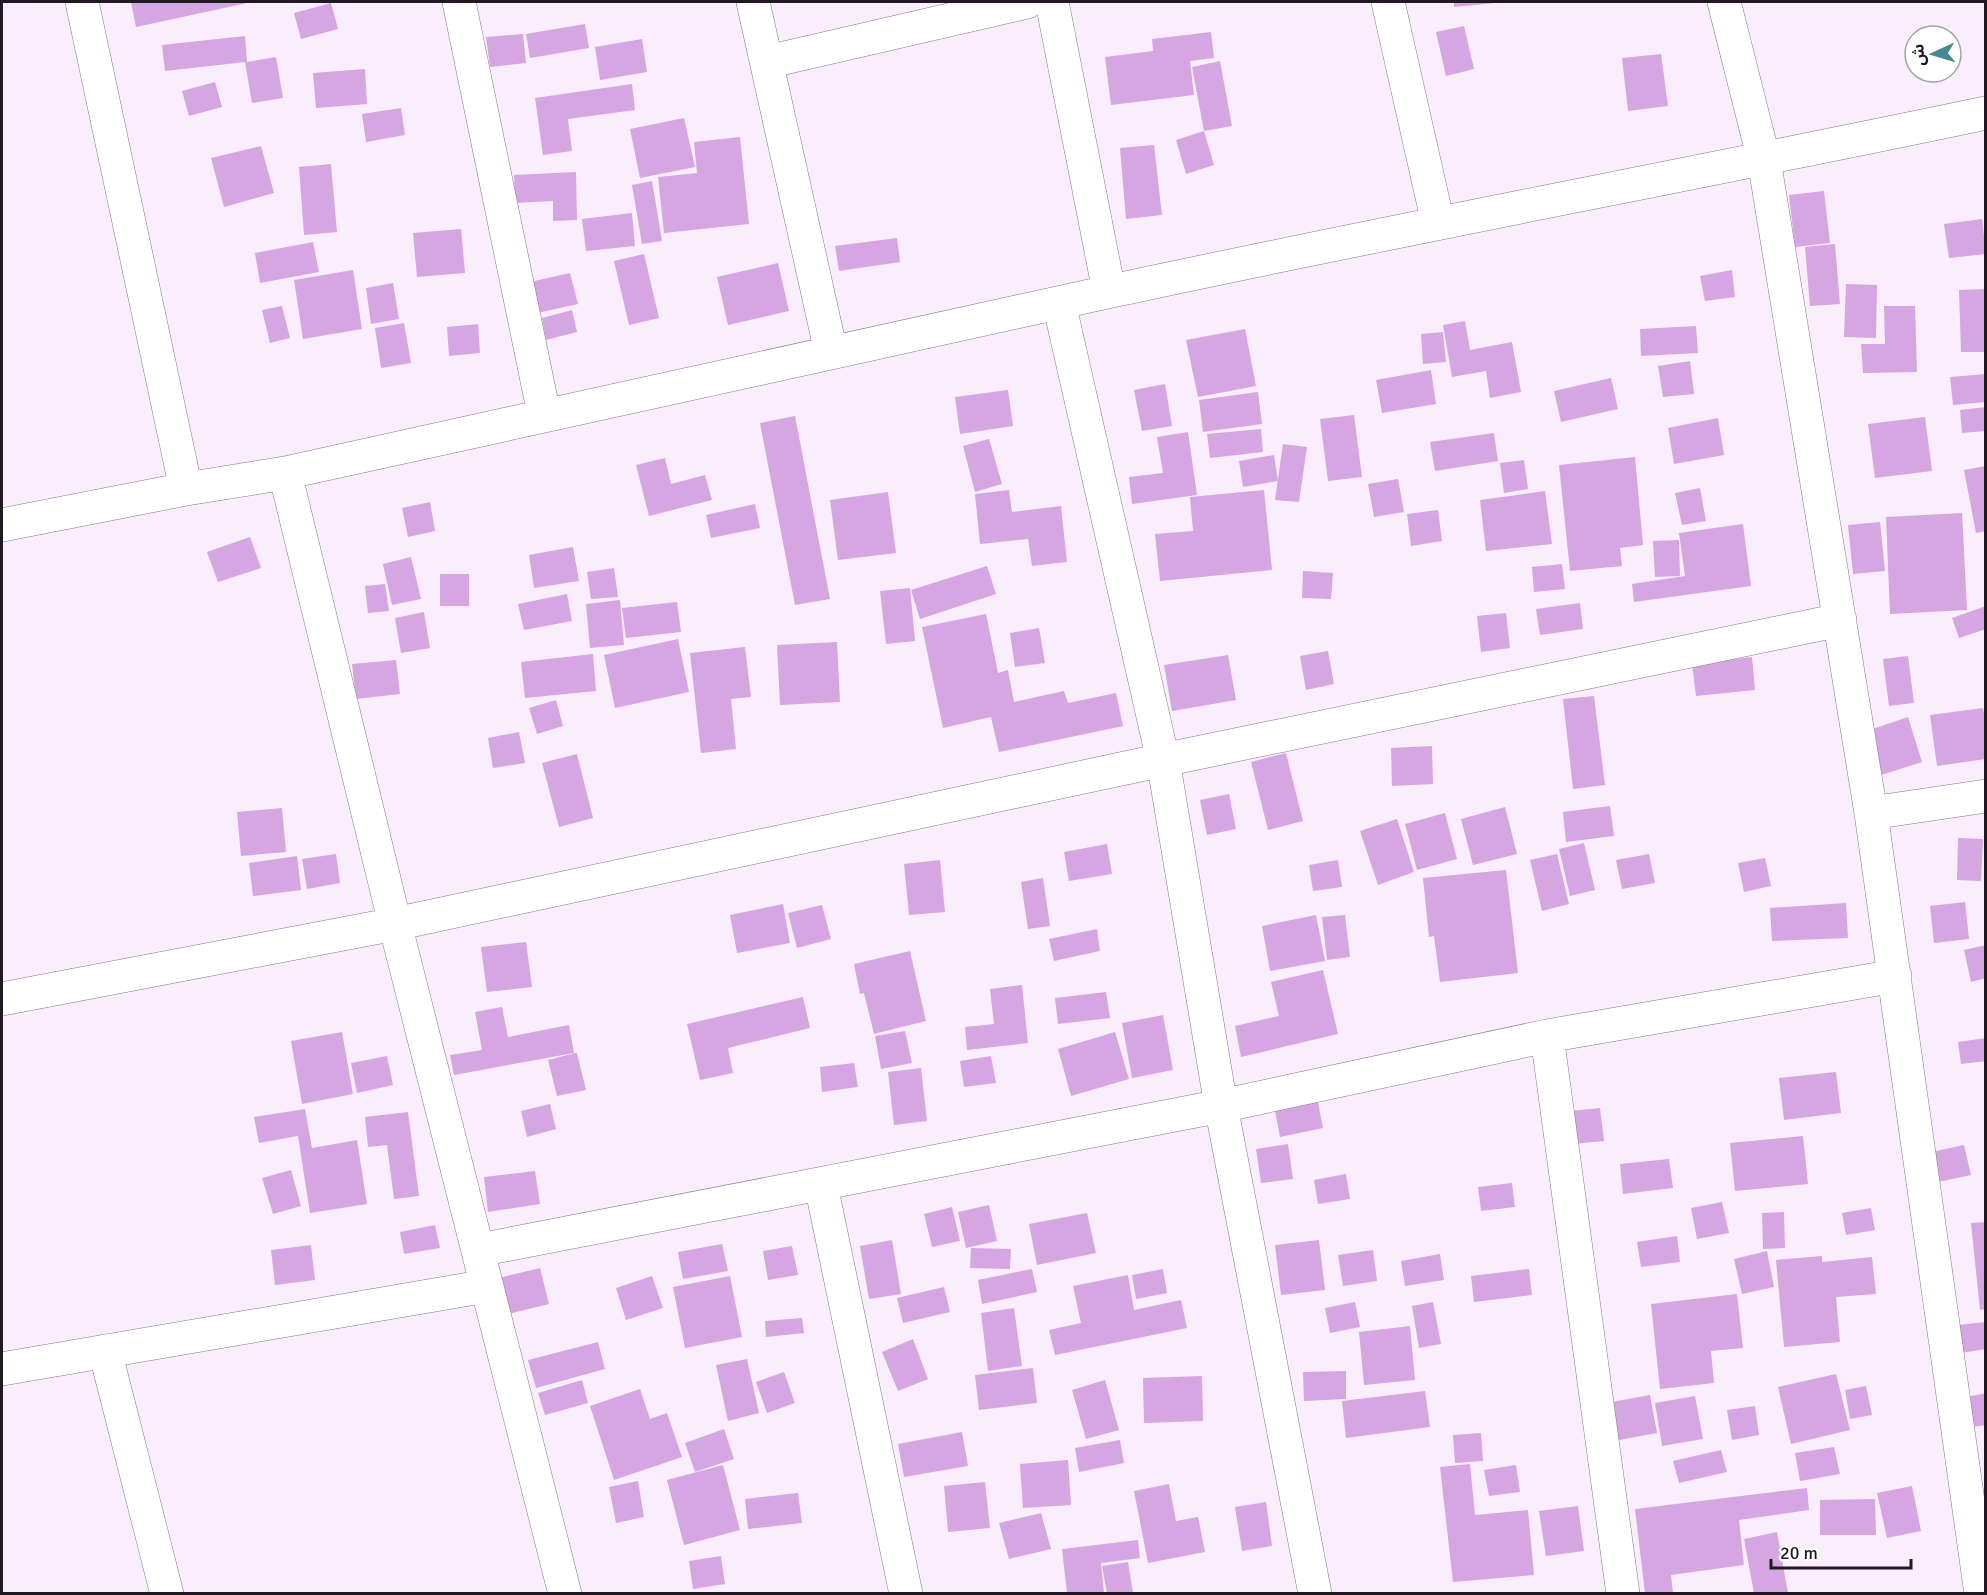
<svg xmlns="http://www.w3.org/2000/svg" width="1987" height="1595" font-family="Signika,'Noto Sans Arabic',sans-serif">
	<rect width="100%" height="100%" fill="#faedfd"/>
	<path fill="#d6a6e2" d="M 131,2 L 252,2 L 136,27 Z
		M 1454,2 L 1495,2 L 1495,3 L 1454,7 Z
		M 331,3 L 338,29 L 301,39 L 294,13 Z
		M 585,24 L 589,48 L 530,58 L 526,34 Z
		M 1464,26 L 1474,69 L 1446,76 L 1436,32 Z
		M 1211,32 L 1214,58 L 1190,61 L 1194,95 L 1111,105 L 1105,57 L 1153,51 L 1152,39 Z
		M 523,34 L 526,63 L 490,67 L 486,37 Z
		M 245,36 L 247,62 L 276,57 L 283,98 L 252,103 L 245,62 L 165,71 L 162,45 Z
		M 642,39 L 647,72 L 600,80 L 595,47 Z
		M 1661,54 L 1668,106 L 1628,111 L 1622,58 Z
		M 1220,61 L 1232,126 L 1204,131 L 1192,67 Z
		M 365,69 L 367,104 L 316,108 L 313,73 Z
		M 215,82 L 222,107 L 189,116 L 182,91 Z
		M 632,84 L 635,110 L 568,119 L 572,151 L 543,155 L 535,98 Z
		M 401,108 L 405,135 L 366,142 L 362,114 Z
		M 684,118 L 695,167 L 640,178 L 630,129 Z
		M 1204,131 L 1214,165 L 1186,174 L 1176,140 Z
		M 740,137 L 749,224 L 664,233 L 658,177 L 697,173 L 694,142 Z
		M 1154,145 L 1162,215 L 1126,219 L 1120,148 Z
		M 261,146 L 274,193 L 224,207 L 211,158 Z
		M 331,164 L 337,232 L 304,235 L 299,167 Z
		M 576,172 L 577,220 L 553,221 L 553,201 L 515,203 L 514,175 Z
		M 652,181 L 662,241 L 642,244 L 632,185 Z
		M 1824,191 L 1830,243 L 1795,247 L 1789,195 Z
		M 632,213 L 635,246 L 586,251 L 582,219 Z
		M 1982,219 L 1986,254 L 1949,258 L 1944,224 Z
		M 461,229 L 465,273 L 417,277 L 413,233 Z
		M 897,238 L 900,262 L 839,271 L 835,246 Z
		M 313,242 L 319,272 L 260,283 L 255,253 Z
		M 1835,244 L 1840,304 L 1810,306 L 1805,247 Z
		M 644,254 L 659,318 L 629,325 L 614,261 Z
		M 778,263 L 789,311 L 728,325 L 717,277 Z
		M 353,270 L 362,329 L 303,339 L 294,280 Z
		M 1732,270 L 1735,297 L 1705,301 L 1700,276 Z
		M 570,273 L 578,304 L 537,313 L 530,282 Z
		M 393,283 L 399,319 L 371,324 L 366,288 Z
		M 1846,284 L 1877,285 L 1876,338 L 1844,337 Z
		M 1986,289 L 1986,352 L 1961,352 L 1959,290 Z
		M 282,306 L 290,338 L 270,343 L 262,310 Z
		M 1884,306 L 1915,306 L 1917,372 L 1863,373 L 1861,344 L 1885,344 Z
		M 572,310 L 577,332 L 546,340 L 542,318 Z
		M 1465,321 L 1470,350 L 1512,342 L 1521,392 L 1490,398 L 1486,371 L 1452,377 L 1443,325 Z
		M 404,323 L 411,363 L 381,368 L 375,328 Z
		M 478,324 L 480,353 L 449,356 L 447,327 Z
		M 1696,326 L 1698,353 L 1641,356 L 1640,329 Z
		M 1245,329 L 1256,386 L 1198,397 L 1186,340 Z
		M 1443,332 L 1446,362 L 1423,364 L 1421,334 Z
		M 1690,361 L 1694,394 L 1663,397 L 1658,366 Z
		M 1431,370 L 1436,404 L 1382,413 L 1376,380 Z
		M 1986,374 L 1986,402 L 1953,405 L 1950,377 Z
		M 1611,378 L 1618,409 L 1561,422 L 1554,391 Z
		M 1165,384 L 1172,426 L 1142,431 L 1134,390 Z
		M 1008,390 L 1013,426 L 960,434 L 955,397 Z
		M 1258,392 L 1262,424 L 1203,432 L 1199,400 Z
		M 1986,407 L 1986,431 L 1962,433 L 1960,410 Z
		M 1354,415 L 1362,477 L 1328,481 L 1320,419 Z
		M 795,416 L 830,599 L 795,605 L 760,423 Z
		M 1925,417 L 1932,471 L 1875,478 L 1868,424 Z
		M 1718,418 L 1724,455 L 1674,464 L 1668,428 Z
		M 1261,429 L 1263,452 L 1210,458 L 1207,434 Z
		M 1188,432 L 1197,495 L 1132,504 L 1129,477 L 1163,473 L 1157,437 Z
		M 1494,433 L 1498,461 L 1435,471 L 1430,442 Z
		M 989,439 L 1002,484 L 975,492 L 963,446 Z
		M 1283,444 L 1307,447 L 1299,502 L 1275,500 Z
		M 1274,455 L 1278,481 L 1243,487 L 1239,461 Z
		M 1635,457 L 1643,545 L 1620,548 L 1622,566 L 1570,571 L 1559,465 Z
		M 665,458 L 671,484 L 705,475 L 712,500 L 649,516 L 636,465 Z
		M 1524,460 L 1528,489 L 1504,493 L 1500,463 Z
		M 1986,466 L 1986,531 L 1976,533 L 1964,470 Z
		M 1398,479 L 1404,512 L 1374,517 L 1368,484 Z
		M 1700,488 L 1706,521 L 1682,525 L 1675,493 Z
		M 1009,490 L 1012,512 L 1061,506 L 1067,562 L 1032,566 L 1028,539 L 980,544 L 975,494 Z
		M 1264,490 L 1272,570 L 1160,581 L 1155,534 L 1193,531 L 1190,497 Z
		M 1545,491 L 1552,544 L 1486,551 L 1480,500 Z
		M 888,492 L 896,553 L 838,560 L 830,500 Z
		M 430,502 L 435,531 L 408,537 L 402,508 Z
		M 755,504 L 760,528 L 711,538 L 706,515 Z
		M 1438,510 L 1442,541 L 1411,546 L 1407,514 Z
		M 1962,513 L 1967,610 L 1890,614 L 1886,517 Z
		M 1880,522 L 1885,571 L 1853,574 L 1848,525 Z
		M 1743,524 L 1751,586 L 1634,602 L 1632,584 L 1685,576 L 1679,533 Z
		M 250,537 L 261,568 L 218,582 L 207,552 Z
		M 1679,540 L 1680,576 L 1655,577 L 1653,541 Z
		M 573,547 L 579,581 L 534,588 L 529,555 Z
		M 411,557 L 421,599 L 392,605 L 383,564 Z
		M 1562,564 L 1565,589 L 1534,592 L 1532,567 Z
		M 987,566 L 996,594 L 920,619 L 911,590 Z
		M 614,568 L 618,597 L 591,599 L 587,572 Z
		M 1303,571 L 1333,573 L 1331,599 L 1302,598 Z
		M 440,574 L 469,574 L 469,606 L 440,606 Z
		M 385,584 L 389,611 L 368,613 L 365,586 Z
		M 910,588 L 915,641 L 886,644 L 880,591 Z
		M 567,594 L 572,621 L 524,630 L 518,604 Z
		M 620,600 L 624,645 L 590,648 L 586,604 Z
		M 677,602 L 681,632 L 626,638 L 622,608 Z
		M 1580,603 L 1583,629 L 1540,635 L 1536,609 Z
		M 1986,606 L 1986,629 L 1959,638 L 1952,618 Z
		M 424,612 L 430,648 L 401,653 L 395,618 Z
		M 1506,613 L 1510,648 L 1481,652 L 1477,616 Z
		M 986,614 L 998,673 L 1008,670 L 1014,702 L 1064,691 L 1068,703 L 1116,693 L 1123,726 L 999,752 L 991,717 L 943,728 L 922,627 Z
		M 1039,628 L 1045,663 L 1015,667 L 1010,633 Z
		M 678,639 L 689,692 L 615,708 L 604,655 Z
		M 837,642 L 840,702 L 780,705 L 777,645 Z
		M 745,647 L 751,697 L 731,699 L 736,749 L 701,753 L 690,653 Z
		M 1328,651 L 1334,684 L 1306,690 L 1300,656 Z
		M 593,654 L 596,691 L 525,698 L 521,662 Z
		M 1228,655 L 1236,700 L 1172,711 L 1164,665 Z
		M 1908,656 L 1914,703 L 1889,706 L 1883,659 Z
		M 1752,657 L 1755,690 L 1696,696 L 1692,664 Z
		M 396,660 L 400,694 L 356,699 L 352,664 Z
		M 1594,696 L 1605,785 L 1573,789 L 1563,699 Z
		M 556,700 L 563,726 L 537,734 L 529,708 Z
		M 1983,708 L 1986,724 L 1986,759 L 1937,766 L 1930,715 Z
		M 1908,717 L 1922,762 L 1869,779 L 1855,735 Z
		M 519,732 L 525,763 L 493,768 L 488,738 Z
		M 1432,746 L 1433,784 L 1392,786 L 1391,748 Z
		M 1286,753 L 1303,821 L 1268,830 L 1251,762 Z
		M 577,754 L 593,818 L 559,827 L 542,763 Z
		M 1229,794 L 1236,829 L 1207,835 L 1200,800 Z
		M 1610,806 L 1614,836 L 1566,842 L 1563,812 Z
		M 1505,807 L 1517,854 L 1473,865 L 1461,819 Z
		M 282,808 L 286,852 L 241,856 L 237,812 Z
		M 1445,813 L 1457,859 L 1417,870 L 1405,824 Z
		M 1397,819 L 1414,872 L 1378,885 L 1360,831 Z
		M 1958,838 L 1983,839 L 1981,881 L 1957,880 Z
		M 1584,843 L 1595,890 L 1570,896 L 1559,849 Z
		M 1107,844 L 1112,874 L 1069,881 L 1064,852 Z
		M 336,854 L 340,883 L 307,889 L 302,859 Z
		M 1557,854 L 1569,904 L 1542,911 L 1530,860 Z
		M 1649,854 L 1655,883 L 1622,889 L 1616,860 Z
		M 297,856 L 301,890 L 253,896 L 249,863 Z
		M 1765,858 L 1771,886 L 1744,892 L 1738,863 Z
		M 940,860 L 945,912 L 909,915 L 904,864 Z
		M 1338,860 L 1342,887 L 1313,891 L 1309,865 Z
		M 1506,870 L 1518,973 L 1440,982 L 1434,936 L 1429,937 L 1423,878 Z
		M 1043,878 L 1050,926 L 1028,929 L 1021,882 Z
		M 1965,902 L 1969,939 L 1934,943 L 1930,906 Z
		M 1846,903 L 1848,938 L 1772,941 L 1770,908 Z
		M 783,904 L 790,943 L 737,953 L 730,915 Z
		M 822,905 L 831,939 L 797,948 L 788,913 Z
		M 1316,915 L 1325,961 L 1270,971 L 1262,926 Z
		M 1345,915 L 1350,957 L 1327,960 L 1322,917 Z
		M 1097,929 L 1100,951 L 1054,961 L 1049,939 Z
		M 526,942 L 532,987 L 487,992 L 481,947 Z
		M 1986,945 L 1986,978 L 1971,982 L 1964,950 Z
		M 910,951 L 926,1021 L 874,1034 L 864,993 L 860,994 L 854,964 Z
		M 1323,970 L 1338,1034 L 1241,1057 L 1235,1026 L 1279,1016 L 1271,982 Z
		M 1022,985 L 1028,1043 L 967,1050 L 965,1027 L 994,1024 L 990,989 Z
		M 1106,992 L 1110,1018 L 1058,1024 L 1055,998 Z
		M 803,997 L 810,1028 L 728,1048 L 733,1073 L 700,1080 L 687,1024 Z
		M 502,1007 L 508,1037 L 569,1025 L 574,1053 L 454,1075 L 450,1055 L 482,1050 L 475,1012 Z
		M 1163,1015 L 1173,1070 L 1132,1078 L 1122,1023 Z
		M 905,1031 L 912,1063 L 881,1069 L 875,1036 Z
		M 342,1032 L 353,1094 L 302,1104 L 291,1041 Z
		M 1115,1032 L 1129,1079 L 1071,1096 L 1058,1049 Z
		M 1986,1038 L 1986,1061 L 1961,1064 L 1958,1042 Z
		M 575,1053 L 577,1053 L 586,1090 L 557,1096 L 548,1060 Z
		M 387,1056 L 393,1085 L 357,1093 L 351,1063 Z
		M 991,1056 L 996,1083 L 964,1087 L 960,1061 Z
		M 854,1063 L 858,1087 L 822,1092 L 820,1067 Z
		M 921,1068 L 927,1121 L 894,1125 L 888,1072 Z
		M 1836,1072 L 1841,1113 L 1784,1120 L 1779,1078 Z
		M 1317,1097 L 1323,1128 L 1280,1137 L 1274,1106 Z
		M 550,1104 L 556,1129 L 527,1137 L 521,1111 Z
		M 1600,1108 L 1604,1141 L 1573,1144 L 1570,1111 Z
		M 305,1109 L 312,1148 L 357,1140 L 367,1204 L 310,1213 L 298,1136 L 259,1143 L 254,1117 Z
		M 408,1112 L 419,1196 L 394,1199 L 387,1145 L 368,1147 L 365,1117 Z
		M 1803,1136 L 1808,1184 L 1735,1191 L 1730,1143 Z
		M 1288,1144 L 1293,1179 L 1261,1183 L 1256,1149 Z
		M 1964,1145 L 1971,1175 L 1938,1182 L 1931,1152 Z
		M 1669,1159 L 1673,1188 L 1623,1194 L 1620,1164 Z
		M 291,1170 L 301,1206 L 273,1214 L 262,1178 Z
		M 535,1171 L 540,1204 L 488,1212 L 484,1177 Z
		M 1346,1174 L 1350,1199 L 1318,1204 L 1314,1180 Z
		M 1512,1183 L 1515,1207 L 1481,1211 L 1478,1187 Z
		M 1722,1202 L 1729,1233 L 1697,1239 L 1691,1208 Z
		M 989,1205 L 997,1241 L 966,1248 L 958,1212 Z
		M 952,1207 L 960,1241 L 932,1247 L 924,1214 Z
		M 1871,1208 L 1875,1230 L 1846,1235 L 1842,1213 Z
		M 1784,1212 L 1785,1248 L 1763,1249 L 1762,1213 Z
		M 1087,1213 L 1096,1253 L 1037,1265 L 1029,1224 Z
		M 1986,1222 L 1986,1309 L 1980,1310 L 1971,1223 Z
		M 435,1225 L 440,1248 L 404,1254 L 400,1232 Z
		M 1677,1236 L 1680,1262 L 1641,1267 L 1637,1242 Z
		M 892,1240 L 901,1294 L 869,1299 L 860,1246 Z
		M 1319,1240 L 1325,1290 L 1281,1295 L 1275,1245 Z
		M 722,1244 L 728,1271 L 683,1279 L 678,1252 Z
		M 311,1245 L 315,1280 L 275,1285 L 271,1250 Z
		M 792,1246 L 798,1275 L 768,1280 L 763,1251 Z
		M 971,1248 L 1011,1249 L 1010,1269 L 970,1268 Z
		M 1373,1250 L 1377,1281 L 1343,1286 L 1338,1255 Z
		M 1767,1251 L 1774,1287 L 1742,1294 L 1734,1259 Z
		M 1440,1254 L 1444,1280 L 1405,1286 L 1401,1261 Z
		M 1822,1256 L 1822,1262 L 1872,1257 L 1876,1294 L 1836,1297 L 1840,1342 L 1784,1347 L 1776,1260 Z
		M 540,1268 L 549,1304 L 491,1318 L 482,1282 Z
		M 1032,1269 L 1037,1292 L 982,1304 L 978,1280 Z
		M 1163,1269 L 1167,1293 L 1136,1299 L 1132,1275 Z
		M 1529,1269 L 1532,1295 L 1474,1302 L 1471,1276 Z
		M 1128,1275 L 1134,1310 L 1181,1300 L 1187,1328 L 1055,1355 L 1049,1330 L 1081,1323 L 1073,1286 Z
		M 652,1276 L 663,1308 L 626,1320 L 616,1288 Z
		M 730,1276 L 742,1337 L 685,1348 L 673,1287 Z
		M 944,1287 L 950,1312 L 903,1323 L 897,1298 Z
		M 1737,1294 L 1743,1348 L 1711,1351 L 1714,1383 L 1660,1389 L 1651,1304 Z
		M 1355,1302 L 1360,1327 L 1330,1333 L 1325,1308 Z
		M 1433,1302 L 1441,1344 L 1419,1348 L 1412,1306 Z
		M 1014,1308 L 1022,1366 L 988,1371 L 981,1313 Z
		M 802,1318 L 804,1333 L 766,1337 L 765,1321 Z
		M 1986,1322 L 1986,1349 L 1961,1353 L 1957,1325 Z
		M 1410,1326 L 1415,1380 L 1364,1385 L 1359,1332 Z
		M 913,1339 L 928,1379 L 898,1391 L 882,1352 Z
		M 598,1342 L 605,1369 L 536,1388 L 528,1360 Z
		M 747,1359 L 759,1413 L 728,1421 L 716,1365 Z
		M 1033,1368 L 1037,1403 L 979,1410 L 975,1375 Z
		M 1346,1371 L 1346,1399 L 1304,1401 L 1303,1372 Z
		M 784,1372 L 795,1403 L 767,1413 L 756,1382 Z
		M 1836,1374 L 1850,1430 L 1791,1444 L 1778,1387 Z
		M 1202,1376 L 1203,1421 L 1144,1423 L 1143,1378 Z
		M 582,1380 L 588,1403 L 545,1415 L 538,1393 Z
		M 1105,1380 L 1119,1430 L 1086,1439 L 1072,1390 Z
		M 1866,1386 L 1872,1415 L 1850,1419 L 1845,1390 Z
		M 640,1389 L 650,1419 L 667,1413 L 682,1457 L 614,1480 L 590,1406 Z
		M 1425,1391 L 1430,1427 L 1346,1438 L 1342,1401 Z
		M 1986,1393 L 1986,1425 L 1972,1427 L 1967,1397 Z
		M 1650,1395 L 1657,1433 L 1619,1440 L 1612,1402 Z
		M 1695,1396 L 1703,1439 L 1662,1446 L 1655,1403 Z
		M 1755,1406 L 1759,1435 L 1732,1440 L 1727,1410 Z
		M 724,1429 L 734,1459 L 695,1472 L 685,1443 Z
		M 962,1432 L 968,1466 L 904,1477 L 898,1444 Z
		M 1481,1433 L 1483,1461 L 1455,1463 L 1453,1435 Z
		M 1120,1440 L 1124,1463 L 1079,1472 L 1075,1448 Z
		M 1834,1447 L 1840,1474 L 1800,1481 L 1795,1453 Z
		M 1721,1450 L 1727,1472 L 1679,1483 L 1673,1461 Z
		M 1068,1460 L 1071,1505 L 1023,1508 L 1020,1464 Z
		M 1470,1464 L 1475,1515 L 1528,1510 L 1534,1575 L 1453,1582 L 1440,1467 Z
		M 723,1465 L 740,1530 L 684,1545 L 667,1480 Z
		M 1516,1465 L 1520,1492 L 1489,1496 L 1484,1470 Z
		M 638,1481 L 644,1517 L 616,1523 L 609,1487 Z
		M 985,1482 L 990,1528 L 948,1532 L 944,1486 Z
		M 1169,1484 L 1176,1521 L 1198,1517 L 1205,1552 L 1148,1563 L 1134,1491 Z
		M 1912,1486 L 1921,1531 L 1887,1538 L 1877,1493 Z
		M 1807,1488 L 1809,1510 L 1739,1520 L 1744,1565 L 1671,1575 L 1673,1593 L 1645,1593 L 1635,1509 Z
		M 798,1493 L 802,1523 L 748,1529 L 745,1499 Z
		M 1875,1499 L 1876,1535 L 1820,1535 L 1820,1500 Z
		M 1266,1502 L 1272,1546 L 1242,1551 L 1235,1507 Z
		M 1578,1506 L 1584,1551 L 1546,1556 L 1539,1511 Z
		M 1041,1513 L 1051,1549 L 1009,1559 L 999,1523 Z
		M 1777,1532 L 1788,1593 L 1754,1593 L 1744,1539 Z
		M 1138,1540 L 1140,1558 L 1101,1563 L 1104,1593 L 1067,1593 L 1062,1549 Z
		M 721,1556 L 725,1584 L 693,1589 L 689,1561 Z
		M 1128,1562 L 1133,1593 L 1107,1593 L 1102,1566 Z"/>
	<g fill="none" stroke-linecap="round" stroke-linejoin="round">
		<g stroke="#88768d" stroke-width="34">
			<path id="minor" d="M 82,2 L 186,489
				M 459,2 L 544,414
				M 753,2 L 831,352
				M 1052,2 L 1109,291
				M 1388,2 L 1438,223
				M 1724,2 L 1764,160 L 1871,813 L 1981,1594
				M 767,62 L 1027,2
				M 1059,303 L 1163,760 L 1221,1106 L 1315,1594
				M 285,473 L 395,924 L 565,1594
				M 2,525 L 186,489 L 285,473 C 560,411 836,351 1112,291 C 1403,228 1695,174 1986,113
				M 1871,813 L 1986,796
				M 2,999 L 395,924 L 1163,760 L 1840,620
				M 1547,1036 L 1623,1594
				M 821,1185 L 906,1594
				M 479,1250 L 1221,1106 L 1547,1036 L 1895,976
				M 105,1351 L 167,1594
				M 2,1369 L 487,1286"/>
		</g>
		<use href="#minor" stroke="#fff" stroke-width="33"/>
	</g>
	<rect width="1987" height="1595" fill="none" stroke="#201922" stroke-width="6"/>
	<g transform="translate(1933 54) rotate(266)"><circle r="28" fill="#ffffff" stroke="#a6a3a7" stroke-width="1.5"/>
	<path d="M0-4.5L10 22L0 15L-10 22Z" fill="#438a91"/>
	<text y="-9" font-size="16" font-weight="bold" text-anchor="middle" fill="#201922">ش</text>
	</g>
	<path d="M1771 1559v9h140v-9" fill="none" stroke="#201922" stroke-width="3"/>
	<text x="1780" y="1559" font-size="18" fill="#201922" stroke="#ffffff" stroke-width="4.5" paint-order="stroke">20 m</text>
</svg>
